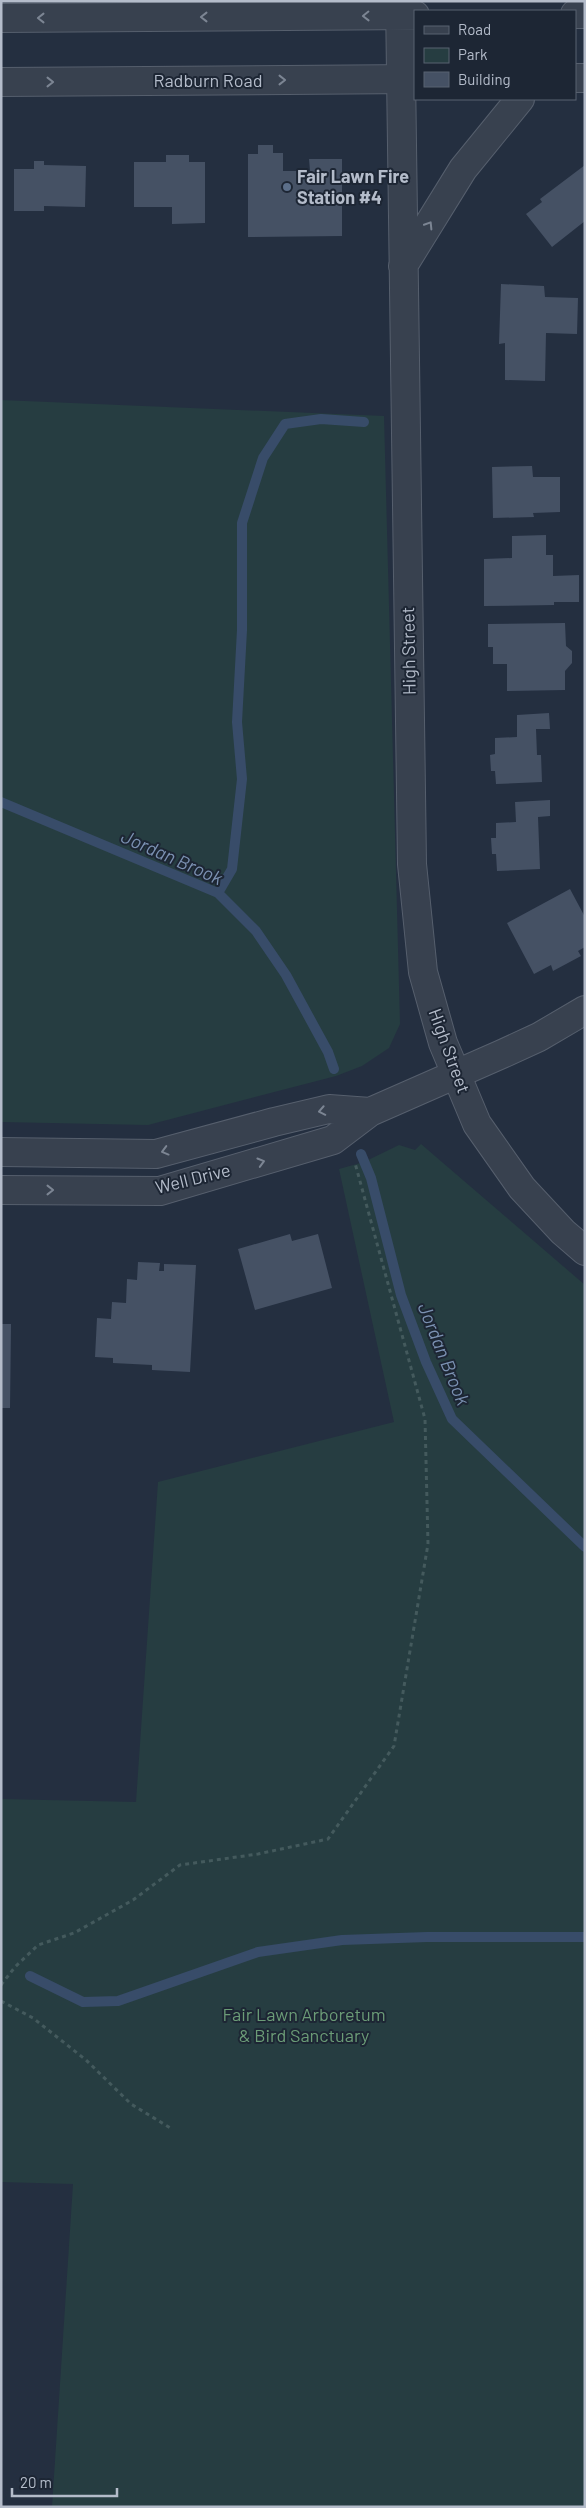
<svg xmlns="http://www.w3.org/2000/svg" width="586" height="2508" font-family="Barlow,sans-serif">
	<rect width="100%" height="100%" fill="#242f40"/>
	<path fill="#263d41" d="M 1,400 L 384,416 L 400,1024 L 389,1048 L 362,1066 L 336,1076 L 148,1125 L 1,1122 Z
		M 421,1144 L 585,1285 L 585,2507 L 52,2507 L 73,2184 L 1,2182 L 1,1799 L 136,1802 L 158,1482 L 394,1422 L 339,1169 L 364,1162 L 399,1145 L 415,1150 Z"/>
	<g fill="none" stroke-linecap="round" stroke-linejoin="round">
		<path stroke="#384c69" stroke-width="10" d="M 1,802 L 218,893 L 256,931 L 286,975 L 328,1052 L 334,1069
			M 218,893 L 232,869 L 242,779 L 237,722 L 242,630 L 242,523 L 263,458 L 285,424 L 321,419 L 364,422
			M 361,1154 L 371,1178 L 401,1295 L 426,1362 L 452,1419 L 585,1547
			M 30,1976 L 83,2002 L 118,2001 L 258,1952 L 342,1940 L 427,1937 L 585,1937"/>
	</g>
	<path fill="#455164" d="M 258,145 L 273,145 L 273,153 L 283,153 L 283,171 L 310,171 L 309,159 L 342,159 L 342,236 L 248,237 L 248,154 L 258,154 Z
		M 166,155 L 189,155 L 189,162 L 205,162 L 205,223 L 172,224 L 172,207 L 134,207 L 134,162 L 166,162 Z
		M 34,161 L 44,161 L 44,165 L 86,166 L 85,207 L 44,206 L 44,211 L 14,211 L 14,169 L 34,169 Z
		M 585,165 L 585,221 L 552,247 L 526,214 L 542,202 L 540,199 Z
		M 501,284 L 544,286 L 545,297 L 578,298 L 577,334 L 546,333 L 545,381 L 505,380 L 505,343 L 499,344 Z
		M 532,466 L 533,477 L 560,477 L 560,512 L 533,513 L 534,517 L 493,518 L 492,467 Z
		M 546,535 L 546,555 L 553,555 L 553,576 L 579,575 L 579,602 L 554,602 L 554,605 L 484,606 L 484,559 L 512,558 L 512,536 Z
		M 565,623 L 566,646 L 572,651 L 572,663 L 565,671 L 565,690 L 507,691 L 507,664 L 493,664 L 493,647 L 488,647 L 488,624 Z
		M 549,713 L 550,729 L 536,729 L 537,755 L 541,755 L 542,782 L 496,784 L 495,771 L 491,771 L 490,755 L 495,754 L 495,738 L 517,737 L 517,715 Z
		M 550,800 L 550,816 L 538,817 L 540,869 L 497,871 L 496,854 L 492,854 L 491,838 L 496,838 L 496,823 L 516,822 L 515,802 Z
		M 570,889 L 585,917 L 585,947 L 578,951 L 581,956 L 553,971 L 551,965 L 534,974 L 507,923 Z
		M 290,1234 L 292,1241 L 318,1234 L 332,1288 L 255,1310 L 238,1249 Z
		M 138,1262 L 160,1263 L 159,1271 L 164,1271 L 164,1264 L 196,1265 L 190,1372 L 152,1370 L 152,1365 L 113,1363 L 113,1358 L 95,1357 L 97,1318 L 111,1319 L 112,1302 L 126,1303 L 127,1279 L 137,1280 Z
		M 1,1324 L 11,1324 L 10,1408 L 1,1408 Z"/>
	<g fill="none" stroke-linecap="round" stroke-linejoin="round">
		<g stroke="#565f6d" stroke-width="30">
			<path id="street" d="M 400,1 L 412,864 L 423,972 L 443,1043 L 477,1124 L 522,1188 L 563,1232 L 585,1251
				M 575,14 L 585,14
				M 1,18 L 415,15
				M 575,78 L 585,78
				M 1,82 L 415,79
				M 403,266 L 463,169 L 520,99
				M 1,1152 L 156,1154 L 274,1122 L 329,1109 L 370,1112
				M 1,1190 L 160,1191 L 333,1140 L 370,1112 L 502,1054 L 539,1037 L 585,1010"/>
		</g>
		<path stroke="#445a5d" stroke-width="3" stroke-dasharray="4 4" stroke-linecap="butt" d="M 1,1985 L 15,1967 L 38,1945 L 74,1933 L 133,1900 L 180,1865 L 258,1854 L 328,1839 L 394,1746 L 428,1544 L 425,1419 L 355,1163
			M 1,2001 L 33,2018 L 86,2060 L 131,2104 L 172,2129"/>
		<use href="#street" stroke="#38414f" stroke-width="28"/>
	</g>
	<defs><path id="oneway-chevron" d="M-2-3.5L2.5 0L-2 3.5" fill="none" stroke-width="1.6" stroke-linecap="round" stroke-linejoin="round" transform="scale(1.25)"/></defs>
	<g stroke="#7c8593">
		<use href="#oneway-chevron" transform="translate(366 16) rotate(179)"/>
		<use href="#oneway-chevron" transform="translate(204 17) rotate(180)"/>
		<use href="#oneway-chevron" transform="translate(41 18) rotate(180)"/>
		<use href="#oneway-chevron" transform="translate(282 80)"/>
		<use href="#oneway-chevron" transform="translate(50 82)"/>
		<use href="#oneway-chevron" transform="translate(429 225) rotate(-58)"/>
		<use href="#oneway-chevron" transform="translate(322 1111) rotate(169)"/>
		<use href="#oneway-chevron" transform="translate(165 1151) rotate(165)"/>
		<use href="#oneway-chevron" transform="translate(261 1162) rotate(-16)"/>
		<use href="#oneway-chevron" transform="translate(50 1190)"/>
	</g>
	<circle fill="#5c6f8a" stroke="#1d2634" stroke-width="2" cx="287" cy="187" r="5"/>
	<g text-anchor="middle" stroke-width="4" stroke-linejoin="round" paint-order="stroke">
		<g font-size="18" fill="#b4bcca" stroke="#1d2634">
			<text x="208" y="87">Radburn Road</text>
			<text transform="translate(409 651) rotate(-91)" y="6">High Street</text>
			<text transform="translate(449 1051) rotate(70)" y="6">High Street</text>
			<text transform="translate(193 1179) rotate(-14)" y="6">Well Drive</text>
		</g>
		<g font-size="18" font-weight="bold" fill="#b4bcca" stroke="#1d2634" text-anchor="start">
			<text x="297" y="183">Fair Lawn Fire<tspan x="297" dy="21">Station #4</tspan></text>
		</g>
		<g font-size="18" fill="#6b9c77" stroke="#1d2634">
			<text x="304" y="2021">Fair Lawn Arboretum<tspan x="304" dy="21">&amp; Bird Sanctuary</tspan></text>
		</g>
		<g font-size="19" font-style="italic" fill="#7b91b2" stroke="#1d2634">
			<text transform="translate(172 857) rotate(24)" y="7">Jordan Brook</text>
			<text transform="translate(444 1354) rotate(68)" y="7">Jordan Brook</text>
		</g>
	</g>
	<rect width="586" height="2508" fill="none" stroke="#b4bcca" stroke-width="5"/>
	<rect x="414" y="10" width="162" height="90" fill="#1d2634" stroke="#596270"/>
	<rect x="424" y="26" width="25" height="8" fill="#38414f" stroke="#596270"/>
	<text x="458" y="35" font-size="15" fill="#b4bcca">Road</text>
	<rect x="424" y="48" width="25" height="15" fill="#263d41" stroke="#596270"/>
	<text x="458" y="60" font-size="15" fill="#b4bcca">Park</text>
	<rect x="424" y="72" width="25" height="15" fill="#455164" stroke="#596270"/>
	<text x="458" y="85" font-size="15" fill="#b4bcca">Building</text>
	<path d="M12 2488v8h105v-8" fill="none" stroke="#b4bcca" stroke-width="2.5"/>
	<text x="20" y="2488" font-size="15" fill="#b4bcca" stroke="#1d2634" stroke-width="4" paint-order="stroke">20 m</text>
</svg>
